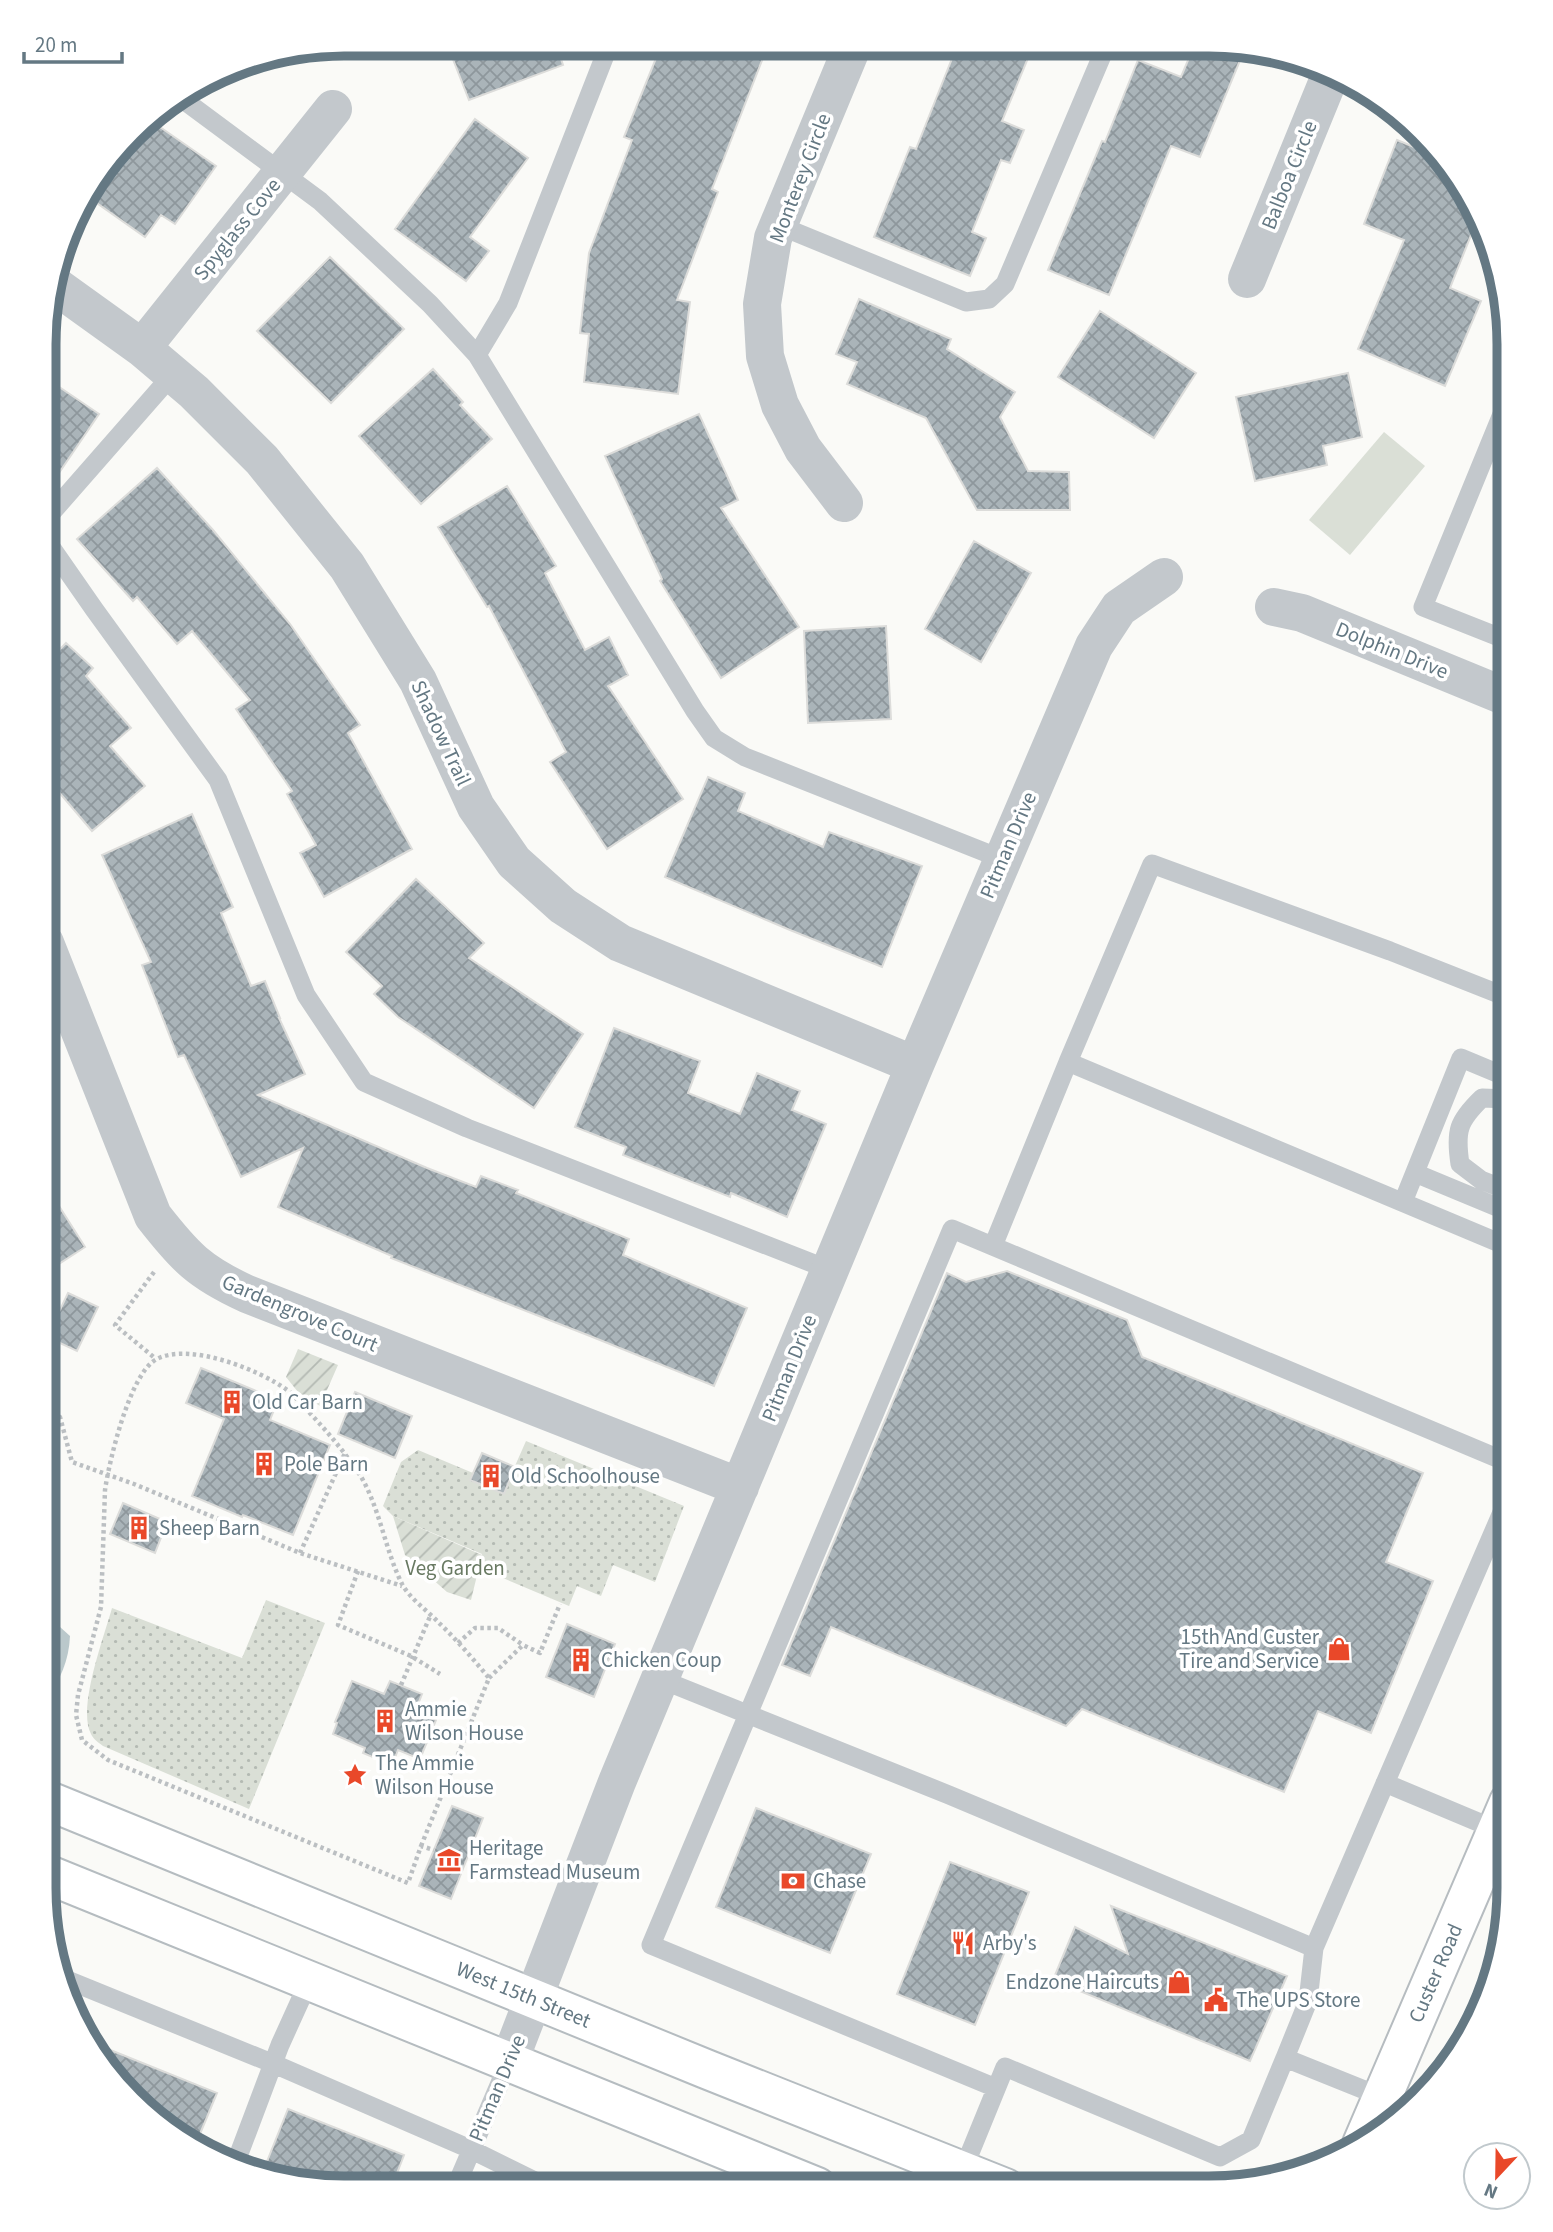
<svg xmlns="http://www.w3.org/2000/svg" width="1553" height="2232" font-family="'Source Sans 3',sans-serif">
	<defs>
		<pattern id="grass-dots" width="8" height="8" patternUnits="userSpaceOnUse" patternTransform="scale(1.75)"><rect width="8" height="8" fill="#dadfd6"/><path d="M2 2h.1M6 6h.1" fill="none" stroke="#b4bab3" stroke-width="1.8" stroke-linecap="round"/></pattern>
		<pattern id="garden-furrows" width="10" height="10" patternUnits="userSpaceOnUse" patternTransform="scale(1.75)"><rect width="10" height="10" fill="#dadfd6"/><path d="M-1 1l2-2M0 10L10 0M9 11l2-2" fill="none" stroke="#b4bab3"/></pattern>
		<pattern id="building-cross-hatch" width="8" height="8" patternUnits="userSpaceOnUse" patternTransform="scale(1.75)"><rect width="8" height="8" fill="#aab4b9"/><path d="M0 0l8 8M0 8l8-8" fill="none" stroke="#8e979c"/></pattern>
	</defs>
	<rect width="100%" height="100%" fill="#fafaf7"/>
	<path fill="url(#grass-dots)" d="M 526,1441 L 684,1506 L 655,1582 L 613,1565 L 601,1596 L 577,1586 L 569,1606 L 479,1568 L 482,1554 L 393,1516 L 383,1506 L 401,1462 L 418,1450 L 473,1473 L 471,1479 L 503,1493 Z
		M 266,1600 L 325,1623 L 249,1809 L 103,1746 C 99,1743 93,1739 91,1734 C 77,1708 104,1637 112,1608 L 242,1658 Z"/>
	<path fill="#dadfd6" d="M 1384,432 L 1425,466 L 1350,555 L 1309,520 Z"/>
	<path fill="url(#garden-furrows)" d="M 298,1349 L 338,1365 L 320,1406 L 298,1392 L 286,1377 Z
		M 393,1516 L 482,1555 L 471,1600 L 447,1592 L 405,1555 Z"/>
	<path fill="#bac8cb" d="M 44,1617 L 50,1618 L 70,1636 C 69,1661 60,1679 47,1700 L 44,1700 Z"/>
	<path fill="url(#building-cross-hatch)" stroke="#dcdcda" stroke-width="2" d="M 447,44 L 556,44 L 563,65 L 469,100 Z
		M 669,45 L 768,45 L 712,189 L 718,192 L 677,300 L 690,302 L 678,394 L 584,382 L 589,334 L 580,333 L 589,253 L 632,140 L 624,137 L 661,46 Z
		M 957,46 L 1033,46 L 1002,121 L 1024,130 L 1010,163 L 1001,160 L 972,232 L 986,238 L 970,276 L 874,237 L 910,147 L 916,149 Z
		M 1194,46 L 1246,46 L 1200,157 L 1171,146 L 1109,295 L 1048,270 L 1102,141 L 1105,142 L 1138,60 L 1181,77 Z
		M 147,118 L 216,166 L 175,224 L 161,215 L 145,237 L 84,194 Z
		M 475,119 L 528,158 L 470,237 L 489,251 L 466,281 L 395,229 Z
		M 1397,140 L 1431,154 L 1479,215 L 1450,288 L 1481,301 L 1445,386 L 1358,349 L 1404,240 L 1364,224 Z
		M 330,257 L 404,329 L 331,403 L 257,331 Z
		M 859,299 L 951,339 L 947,349 L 1015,392 L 1000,417 L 1028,471 L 1069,472 L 1070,510 L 977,510 L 926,418 L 847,384 L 857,362 L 836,354 Z
		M 1100,311 L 1196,373 L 1154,438 L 1058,377 Z
		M 433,369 L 463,402 L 460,405 L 492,439 L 421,504 L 359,436 Z
		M 1348,373 L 1362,437 L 1323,446 L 1327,465 L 1255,481 L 1236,397 Z
		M 46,378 L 99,414 L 46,492 Z
		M 699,414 L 738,500 L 721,508 L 799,627 L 721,678 L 660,581 L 662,579 L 605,456 Z
		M 157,468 L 213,530 L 290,624 L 360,725 L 348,733 L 412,849 L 324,897 L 300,853 L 316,845 L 287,794 L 292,791 L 236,709 L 250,700 L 192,631 L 177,644 L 137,597 L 133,601 L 77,539 Z
		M 507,486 L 556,566 L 545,573 L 585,650 L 609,637 L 628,675 L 608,686 L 683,799 L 607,849 L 550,762 L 566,752 L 489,606 L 487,607 L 438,527 Z
		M 974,541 L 1031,573 L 981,662 L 925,629 Z
		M 886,626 L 891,719 L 808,723 L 804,631 Z
		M 66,643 L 93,668 L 86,676 L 131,728 L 110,746 L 145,786 L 92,831 L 46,777 L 46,664 Z
		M 708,777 L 745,793 L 738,811 L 823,847 L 829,832 L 922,866 L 882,967 L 790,930 L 665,877 Z
		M 192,814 L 233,907 L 221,913 L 251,986 L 265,981 L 280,1018 L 279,1018 L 305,1074 L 258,1095 L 427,1168 L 476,1187 L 481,1176 L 518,1190 L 516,1193 L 629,1239 L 623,1255 L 747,1308 L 714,1386 L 590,1336 L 391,1258 L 392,1256 L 278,1207 L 303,1148 L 241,1177 L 184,1055 L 178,1057 L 142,965 L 151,962 L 102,855 Z
		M 416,879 L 484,943 L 469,958 L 583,1034 L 534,1108 L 398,1017 L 374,994 L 382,986 L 346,952 Z
		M 614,1028 L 700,1061 L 688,1093 L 740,1114 L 757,1073 L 800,1091 L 792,1110 L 826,1124 L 787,1217 L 731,1193 L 730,1197 L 623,1155 L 626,1147 L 575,1127 Z
		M 45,1184 L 85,1247 L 45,1273 Z
		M 1007,1271 L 1127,1320 L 1142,1357 L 1423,1473 L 1386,1562 L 1433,1581 L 1371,1733 L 1318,1711 L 1284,1792 L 1082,1709 L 1066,1726 L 831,1627 L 810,1676 L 782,1665 L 947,1273 L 966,1282 Z
		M 68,1293 L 98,1307 L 77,1351 L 47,1337 Z
		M 201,1368 L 278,1400 L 270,1420 L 330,1445 L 293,1535 L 243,1515 L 242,1517 L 192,1496 L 224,1419 L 186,1403 Z
		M 355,1392 L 412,1416 L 395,1458 L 338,1434 Z
		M 482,1453 L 515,1467 L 504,1494 L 470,1480 Z
		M 123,1503 L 167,1522 L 155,1553 L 110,1534 Z
		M 567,1624 L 615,1644 L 594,1697 L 546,1677 Z
		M 352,1681 L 384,1694 L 390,1681 L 422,1694 L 415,1712 L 436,1720 L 420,1759 L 398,1750 L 392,1765 L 363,1753 L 365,1748 L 333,1734 L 337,1723 L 335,1722 Z
		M 452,1806 L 483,1818 L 451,1899 L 419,1886 Z
		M 756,1808 L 871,1854 L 830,1953 L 716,1907 Z
		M 950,1862 L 1029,1892 L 975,2025 L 897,1994 Z
		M 1111,1906 L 1287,1976 L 1250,2061 L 1053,1980 L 1075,1927 L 1128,1954 Z
		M 93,2043 L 217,2093 L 195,2146 L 162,2126 Z
		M 288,2109 L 404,2155 L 392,2186 L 305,2186 L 262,2174 Z"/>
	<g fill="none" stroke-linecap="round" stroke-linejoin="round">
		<g stroke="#b5bcc0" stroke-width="42">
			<g id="secondary">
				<path id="s1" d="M 44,1799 L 706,2069 L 1005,2188"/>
				<path d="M 44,1873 L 817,2187"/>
			</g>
		</g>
		<g stroke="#b6bcc0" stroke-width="42">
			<g id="primary">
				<path id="s2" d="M 1362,2144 L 1509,1802"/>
			</g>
		</g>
		<path stroke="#bbbfc2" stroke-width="4.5" stroke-dasharray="3.5 3.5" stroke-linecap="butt" d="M 154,1272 L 115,1325 L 156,1359
			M 45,1415 L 60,1417 L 72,1462 L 134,1484 L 300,1553 L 402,1586
			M 300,1553 L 345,1453
			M 358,1571 L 338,1625 L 411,1656 L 440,1674
			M 458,1643 L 475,1628 L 498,1628 L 523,1645
			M 489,1678 L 523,1645 L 540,1653 L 560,1604
			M 401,1685 L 431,1614
			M 421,1846 L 489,1678 C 473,1659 457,1640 439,1623 C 428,1611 410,1599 402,1584 C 385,1550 380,1508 360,1475 C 344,1451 326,1430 306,1409 C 300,1403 294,1395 287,1390 C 260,1370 190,1342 157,1359 C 130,1372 109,1462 105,1490 L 101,1607 L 78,1695 L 76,1715 L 82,1740 L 108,1760 L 408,1883 L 421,1846 L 434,1850"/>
		<path stroke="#c3c8cc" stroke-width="19" d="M 181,98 L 320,201 L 430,304 L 477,355 L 695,711 L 714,738 L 745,757 L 1002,859
			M 778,225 L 966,302 L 989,299 L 1005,284 L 1106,46
			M 477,355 L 508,303 L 609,45
			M 46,519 L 173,374
			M 46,540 L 94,609 L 218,780 L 306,995 L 364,1082 L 467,1128 L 830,1270
			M 1509,641 L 1423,607 L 1509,397
			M 1068,1062 L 1152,864 L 1390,951 L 1509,998
			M 1415,1173 L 1509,1212
			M 1509,1191 L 1481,1180 L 1460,1164 C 1455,1131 1458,1121 1482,1098 L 1509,1099
			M 1403,1202 L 1461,1058 L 1509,1078
			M 993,1246 L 1068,1062 L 1509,1247
			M 660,1679 L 949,1795 L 1314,1948
			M 1385,1783 L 1497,1830
			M 65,1979 L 274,2064 L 470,2149 L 545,2186
			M 1285,2058 L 1308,2001 L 1314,1948 L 1509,1496
			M 996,2088 L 651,1945 L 952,1229 L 1509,1463
			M 234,2167 L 280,2045 L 309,1981
			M 963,2170 L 1005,2067 L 1220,2157 L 1251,2140 L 1285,2058 L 1382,2097
			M 456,2186 L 509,2062"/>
		<path stroke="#c3c8cc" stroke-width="38" d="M 1247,279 L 1332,71
			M 53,284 L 142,348 L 194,392 L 262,460 L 347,566 L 418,681 L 476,807 L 514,862 L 563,906 L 620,943 L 915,1065
			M 142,348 L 333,109
			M 844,503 L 803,449 L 780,405 L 765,356 L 762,304 L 773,238 L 853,45
			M 1274,607 L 1302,613 L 1509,698
			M 45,943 L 153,1216 C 185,1257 199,1272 247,1294 L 740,1487
			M 509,2062 L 617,1782 L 915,1065 L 1094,646 L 1119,608 L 1164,577"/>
		<use href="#secondary" stroke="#fff" stroke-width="38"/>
		<use href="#primary" stroke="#fff" stroke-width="38"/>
	</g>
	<defs>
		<g id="building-bare" transform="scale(1.89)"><path d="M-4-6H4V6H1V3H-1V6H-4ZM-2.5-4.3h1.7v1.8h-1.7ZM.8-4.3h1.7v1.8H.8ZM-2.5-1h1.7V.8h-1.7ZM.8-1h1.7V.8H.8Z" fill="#e94829" stroke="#fff" stroke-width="2.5" paint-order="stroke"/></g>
		<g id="shop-bare" transform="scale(1.89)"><path d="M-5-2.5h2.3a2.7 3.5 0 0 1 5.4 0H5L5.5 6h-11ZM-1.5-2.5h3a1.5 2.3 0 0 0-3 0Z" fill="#e94829" stroke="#fff" stroke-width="2.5" paint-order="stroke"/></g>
		<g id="sight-bare" transform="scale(1.89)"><path d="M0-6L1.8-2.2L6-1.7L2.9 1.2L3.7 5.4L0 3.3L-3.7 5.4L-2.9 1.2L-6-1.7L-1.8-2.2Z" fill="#e94829" stroke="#fff" stroke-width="2.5" paint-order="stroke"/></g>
		<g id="museum-bare" transform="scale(1.89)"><path d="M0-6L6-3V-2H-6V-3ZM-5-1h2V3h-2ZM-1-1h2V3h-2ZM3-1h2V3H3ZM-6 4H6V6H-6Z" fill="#e94829" stroke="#fff" stroke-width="2.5" paint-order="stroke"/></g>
		<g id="bank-bare" transform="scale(1.89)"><path d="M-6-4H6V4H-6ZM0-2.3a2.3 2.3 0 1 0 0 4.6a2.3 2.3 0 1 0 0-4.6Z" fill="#e94829" stroke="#fff" stroke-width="2.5" paint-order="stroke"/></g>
		<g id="restaurant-bare" transform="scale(1.89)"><path d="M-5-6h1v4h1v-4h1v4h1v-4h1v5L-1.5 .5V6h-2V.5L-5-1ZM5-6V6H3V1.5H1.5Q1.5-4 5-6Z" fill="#e94829" stroke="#fff" stroke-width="2.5" paint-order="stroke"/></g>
		<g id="civic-bare" transform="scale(1.89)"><path d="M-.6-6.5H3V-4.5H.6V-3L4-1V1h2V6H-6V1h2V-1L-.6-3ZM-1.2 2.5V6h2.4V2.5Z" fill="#e94829" stroke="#fff" stroke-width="2.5" paint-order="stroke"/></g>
	</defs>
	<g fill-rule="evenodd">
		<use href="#building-bare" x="232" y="1402"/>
		<use href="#building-bare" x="264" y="1464"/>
		<use href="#building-bare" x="491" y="1476"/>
		<use href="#building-bare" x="139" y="1528"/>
		<use href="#shop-bare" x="1339" y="1649"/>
		<use href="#building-bare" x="581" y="1660"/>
		<use href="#building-bare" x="385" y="1721"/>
		<use href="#sight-bare" x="355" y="1775"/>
		<use href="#museum-bare" x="449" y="1860"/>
		<use href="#bank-bare" x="793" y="1881"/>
		<use href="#restaurant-bare" x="963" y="1943"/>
		<use href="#shop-bare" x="1179" y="1982"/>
		<use href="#civic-bare" x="1216" y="2000"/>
	</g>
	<g text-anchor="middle" stroke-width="7" stroke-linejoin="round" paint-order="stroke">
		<g font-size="21" fill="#647883" stroke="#fff">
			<text transform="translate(1289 175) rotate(-68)" y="7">Balboa Circle</text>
			<text transform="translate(800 178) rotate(-69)" y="7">Monterey Circle</text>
			<text transform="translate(237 229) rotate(-51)" y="7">Spyglass Cove</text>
			<text transform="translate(1392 650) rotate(22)" y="7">Dolphin Drive</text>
			<text transform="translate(441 733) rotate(65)" y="7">Shadow Trail</text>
			<text transform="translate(1008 845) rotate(-67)" y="7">Pitman Drive</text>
			<text transform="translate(300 1313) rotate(23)" y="7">Gardengrove Court</text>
			<text transform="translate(789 1368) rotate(-68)" y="7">Pitman Drive</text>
			<text dy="7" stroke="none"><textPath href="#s2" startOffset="186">Custer Road</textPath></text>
			<text dy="7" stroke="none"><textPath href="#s1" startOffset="518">West 15th Street</textPath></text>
			<text transform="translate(497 2088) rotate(-67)" y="7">Pitman Drive</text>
		</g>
		<g font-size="21" fill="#647883" stroke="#fff" text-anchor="start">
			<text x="252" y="1409">Old Car Barn</text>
			<text x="284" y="1471">Pole Barn</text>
			<text x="511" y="1483">Old Schoolhouse</text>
			<text x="159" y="1535">Sheep Barn</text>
			<text x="1319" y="1644" text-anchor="end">15th And Custer<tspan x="1319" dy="24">Tire and Service</tspan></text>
			<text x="601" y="1667">Chicken Coup</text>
			<text x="405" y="1716">Ammie<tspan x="405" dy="24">Wilson House</tspan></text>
			<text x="375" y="1770">The Ammie<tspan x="375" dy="24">Wilson House</tspan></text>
			<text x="469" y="1855">Heritage<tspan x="469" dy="24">Farmstead Museum</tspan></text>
			<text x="813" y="1888">Chase</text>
			<text x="983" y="1950">Arby's</text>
			<text x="1159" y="1989" text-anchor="end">Endzone Haircuts</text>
			<text x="1236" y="2007">The UPS Store</text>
		</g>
		<g font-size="21" fill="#697a63" stroke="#fff">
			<text x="455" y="1575">Veg Garden</text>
		</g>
	</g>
	<path d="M0 0H1553V2232H0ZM344 56H1209A288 288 0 0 1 1497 344V1888A288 288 0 0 1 1209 2176H344A288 288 0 0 1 56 1888V344A288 288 0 0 1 344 56Z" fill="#fff" fill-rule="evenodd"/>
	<path fill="none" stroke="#647883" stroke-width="9" d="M344 56H1209A288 288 0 0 1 1497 344V1888A288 288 0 0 1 1209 2176H344A288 288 0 0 1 56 1888V344A288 288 0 0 1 344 56Z"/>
	<g transform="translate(1497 2176) rotate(202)"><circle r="33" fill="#ffffff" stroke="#c1c9cd" stroke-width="2"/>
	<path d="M0-5L12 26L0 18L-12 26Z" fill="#e94829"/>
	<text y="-10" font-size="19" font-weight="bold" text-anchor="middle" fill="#647883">N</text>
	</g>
	<path d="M24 52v10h98v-10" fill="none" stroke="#647883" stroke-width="3.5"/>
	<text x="35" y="52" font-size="21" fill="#647883" stroke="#ffffff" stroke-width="5" paint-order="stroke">20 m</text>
</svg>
